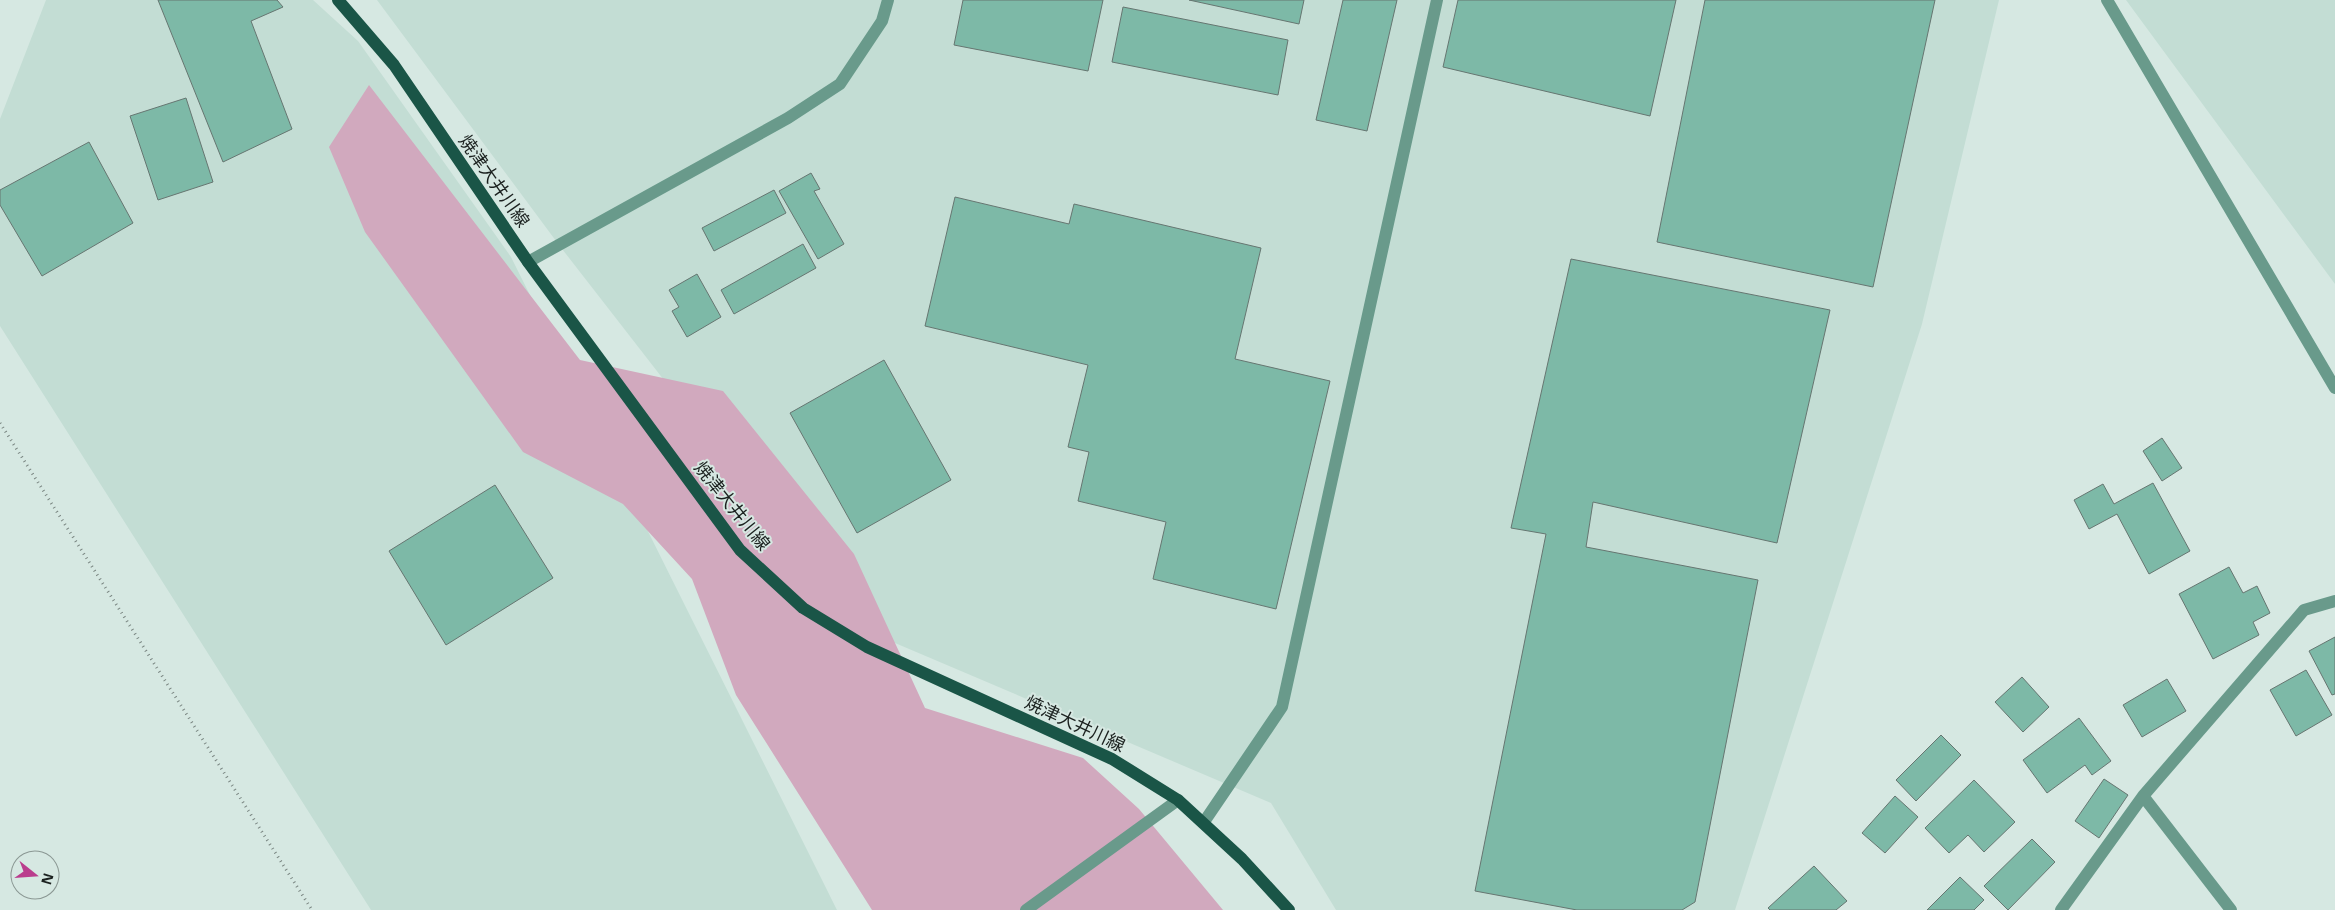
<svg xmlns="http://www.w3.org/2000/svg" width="2335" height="910" font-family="'Noto Sans','Noto Sans JP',sans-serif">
	<rect width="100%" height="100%" fill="#d6e8e2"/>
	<path fill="#c3ddd4" d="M 46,0 L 313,0 L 358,41 L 511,257 L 837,910 L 371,910 L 0,326 L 0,119 Z
		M 377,0 L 1999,0 L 1922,324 L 1735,910 L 1336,910 L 1271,803 L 855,626 L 559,245 Z
		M 2126,0 L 2335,0 L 2335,284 Z"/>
	<path fill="#d1a9be" d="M 369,85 L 580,360 L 723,391 L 854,554 L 925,708 L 1083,758 L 1139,809 L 1223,910 L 872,910 L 736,695 L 692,579 L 623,504 L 523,452 L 365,232 L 329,147 Z"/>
	<path fill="#7db9a7" stroke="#667671" d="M 158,0 L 277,0 L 283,7 L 251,21 L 292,129 L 223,162 Z
		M 963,0 L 1103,0 L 1088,71 L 954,45 Z
		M 1189,0 L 1304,0 L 1299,24 Z
		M 1343,0 L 1397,0 L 1367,131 L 1316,120 Z
		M 1458,0 L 1676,0 L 1650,116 L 1443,67 Z
		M 1705,0 L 1935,0 L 1873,287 L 1657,242 Z
		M 1123,7 L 1288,40 L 1278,95 L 1112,62 Z
		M 186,98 L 213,182 L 158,200 L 130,116 Z
		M 89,142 L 133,223 L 42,276 L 0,205 L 0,190 Z
		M 811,173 L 820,189 L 814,191 L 844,244 L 818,259 L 779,191 Z
		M 774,190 L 786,213 L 714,251 L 702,228 Z
		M 955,197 L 1069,224 L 1074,204 L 1261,248 L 1235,359 L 1330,381 L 1276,609 L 1153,579 L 1166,522 L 1078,501 L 1089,452 L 1068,447 L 1088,365 L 925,326 Z
		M 803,244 L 816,268 L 734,314 L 721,290 Z
		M 1571,259 L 1830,310 L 1777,543 L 1593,502 L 1586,547 L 1758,580 L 1695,902 L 1682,910 L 1577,910 L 1475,891 L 1546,534 L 1511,528 Z
		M 697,274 L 721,317 L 687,337 L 672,311 L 679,307 L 669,290 Z
		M 884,360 L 951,480 L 857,533 L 790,413 Z
		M 2162,438 L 2182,468 L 2162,481 L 2143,451 Z
		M 2153,483 L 2190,551 L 2149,574 L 2117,514 L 2089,529 L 2074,500 L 2103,484 L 2114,504 Z
		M 495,485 L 553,578 L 446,645 L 389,551 Z
		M 2229,567 L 2243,593 L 2257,586 L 2270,613 L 2253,622 L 2259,635 L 2213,659 L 2179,594 Z
		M 2335,637 L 2335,694 L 2332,695 L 2309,651 Z
		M 2306,670 L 2332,715 L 2296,736 L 2270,690 Z
		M 2022,677 L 2049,707 L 2023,732 L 1995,702 Z
		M 2167,679 L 2186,711 L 2142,737 L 2123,705 Z
		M 2079,718 L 2111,761 L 2092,775 L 2085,765 L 2047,793 L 2023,760 Z
		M 1941,735 L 1961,755 L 1916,801 L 1896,780 Z
		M 2104,779 L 2128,795 L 2099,838 L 2075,821 Z
		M 1974,780 L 2015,822 L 1984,852 L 1968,835 L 1949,853 L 1925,828 Z
		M 1895,796 L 1918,817 L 1885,853 L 1862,833 Z
		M 2032,839 L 2055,862 L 2008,910 L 1984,886 Z
		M 1814,866 L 1847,901 L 1836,910 L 1770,910 L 1768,908 Z
		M 1960,877 L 1984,900 L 1974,910 L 1927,910 Z"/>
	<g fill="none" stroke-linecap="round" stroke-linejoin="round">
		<path stroke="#7a8682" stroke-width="3" stroke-dasharray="1 4" stroke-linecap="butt" d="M 0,423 L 312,910"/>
		<path stroke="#699a8b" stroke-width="12" d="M 2107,0 L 2335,388
			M 528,262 L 788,118 L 840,84 L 882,21 L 888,0
			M 2143,796 L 2231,910
			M 1204,822 L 1282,707 L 1437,0
			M 1026,910 L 1178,800
			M 2061,910 L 2143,796 L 2304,610 L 2335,601"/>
		<path stroke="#1a5547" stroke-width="12" d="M 338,0 L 394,65 L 528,262 L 740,550 L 803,608 L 867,647 L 1112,759 L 1178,800 L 1242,859 L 1289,910"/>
	</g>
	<g text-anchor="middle" stroke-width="4" stroke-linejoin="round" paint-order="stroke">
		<g font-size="18" fill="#1b211f" stroke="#d6e8e2">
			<text transform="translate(494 181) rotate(55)" y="6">焼津大井川線</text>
			<text transform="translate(732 506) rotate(51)" y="6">焼津大井川線</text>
			<text transform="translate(1075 724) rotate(25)" y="6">焼津大井川線</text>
		</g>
	</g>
	<g transform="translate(35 875) rotate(107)"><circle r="24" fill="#d6e8e2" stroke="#8b9894"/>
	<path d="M0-4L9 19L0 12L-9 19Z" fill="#ba3d8d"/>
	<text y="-8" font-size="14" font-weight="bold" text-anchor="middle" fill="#1b211f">N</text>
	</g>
</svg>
